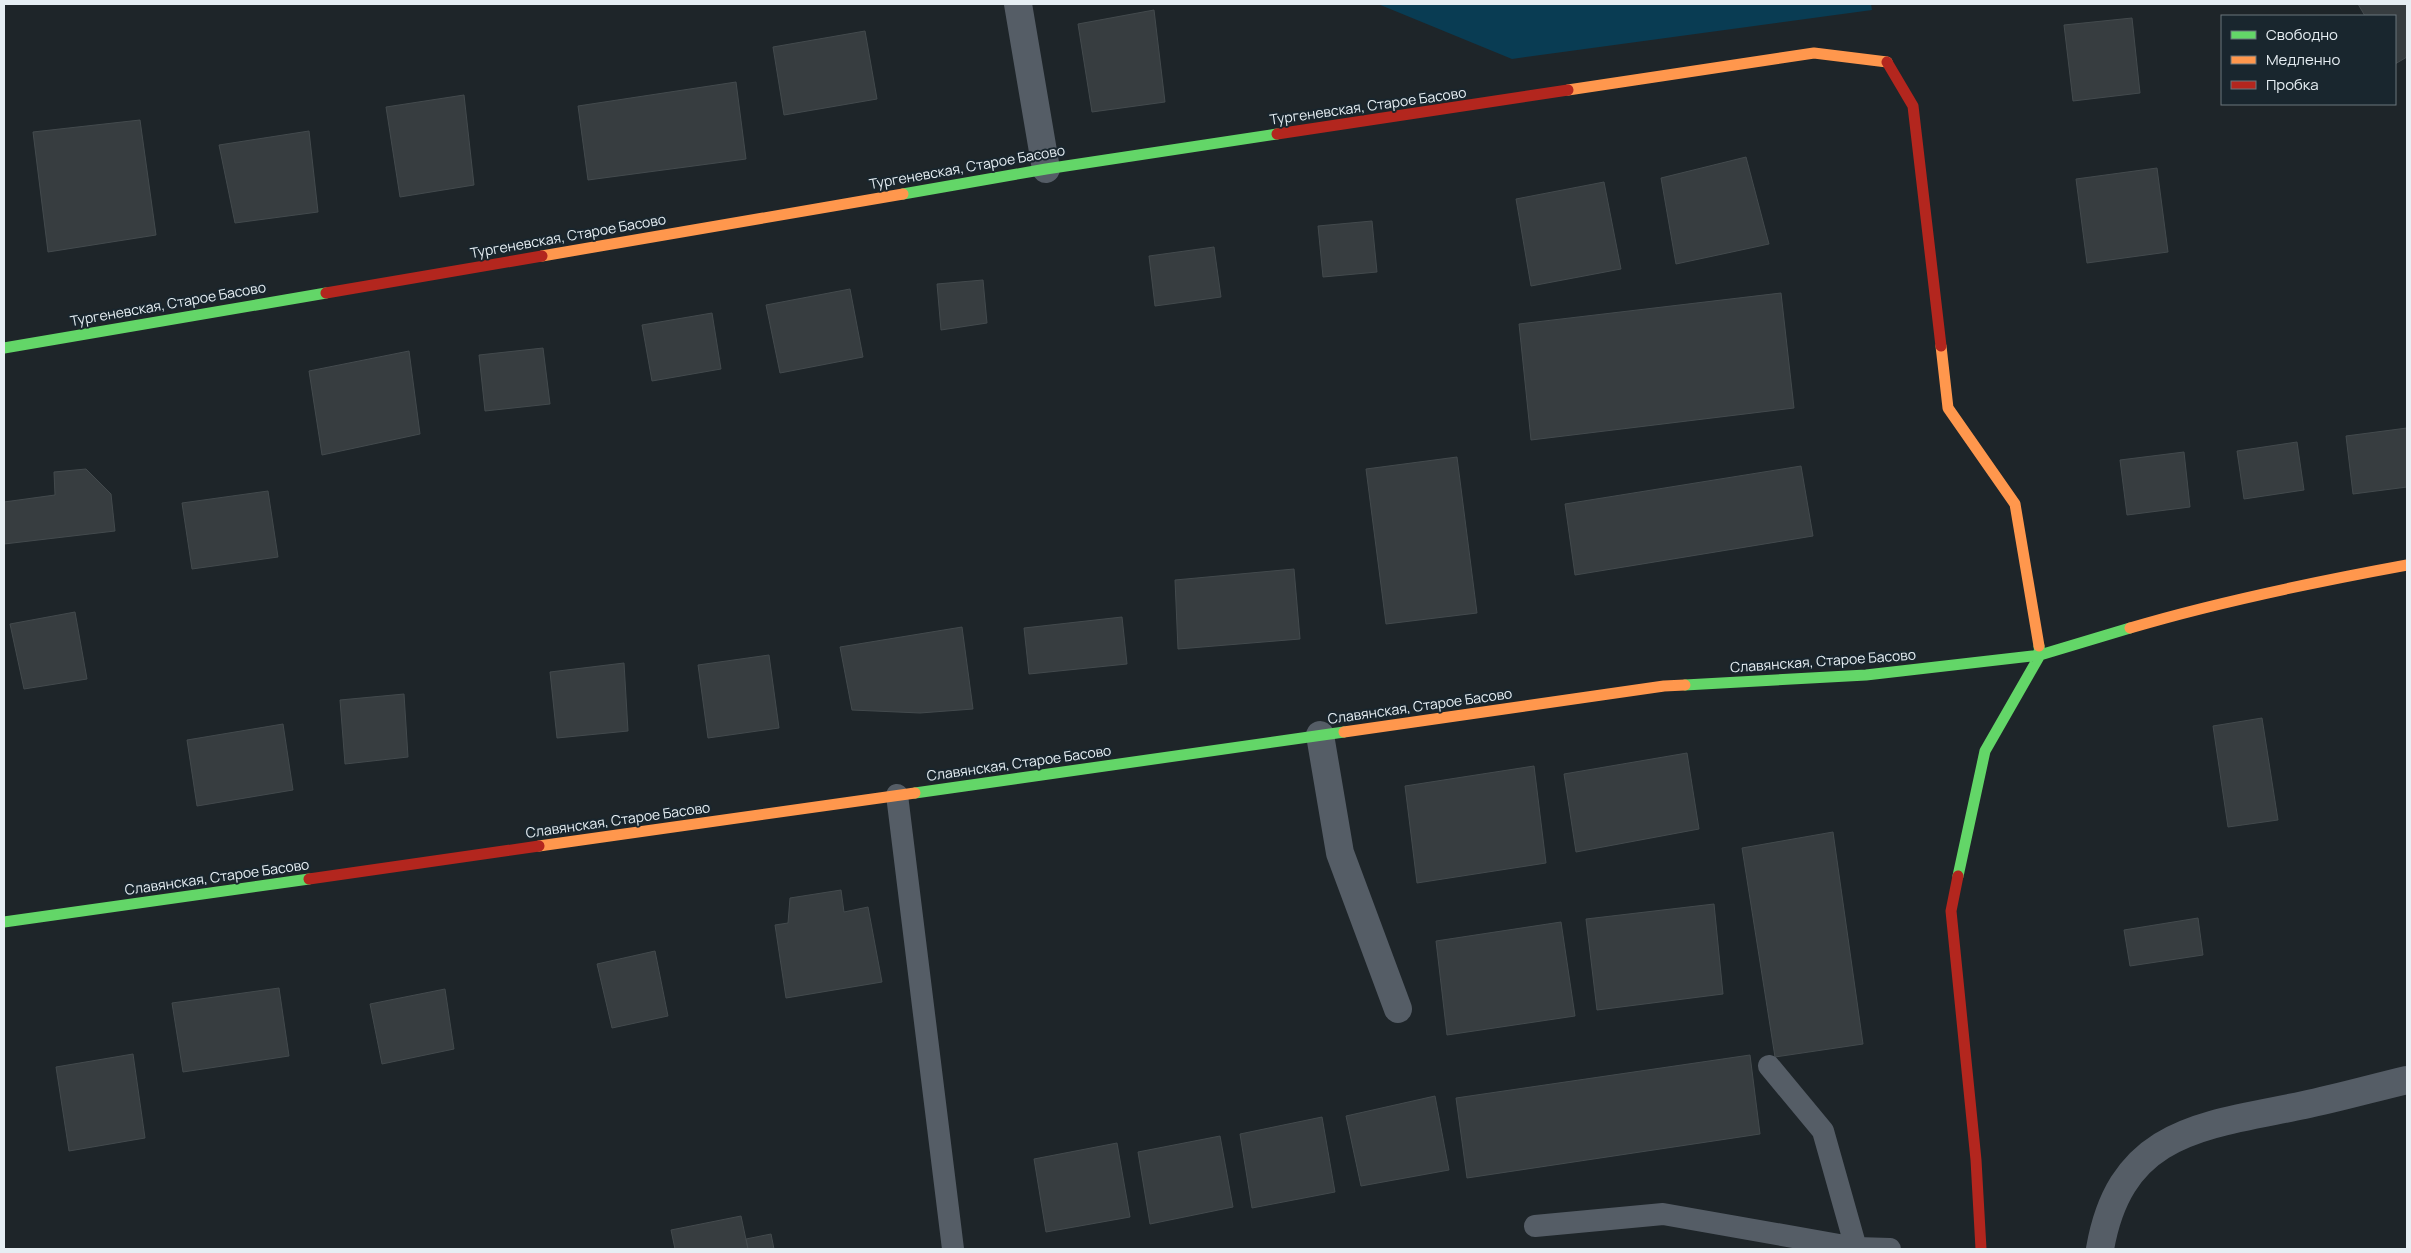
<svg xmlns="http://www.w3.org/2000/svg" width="2411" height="1253" font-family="Manrope,sans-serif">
	<rect width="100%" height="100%" fill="#1e2529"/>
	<path fill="#093c53" d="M 1378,4 L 1871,4 L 1872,10 L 1512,59 Z"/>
	<path fill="#373d40" stroke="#434a4d" d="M 2358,4 L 2407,4 L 2407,57 L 2395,64 L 2395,16 L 2365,16 Z
		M 1154,10 L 1165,102 L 1092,112 L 1078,24 Z
		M 2132,18 L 2140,93 L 2073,101 L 2064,25 Z
		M 865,31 L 877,99 L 784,115 L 773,47 Z
		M 736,82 L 746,159 L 588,180 L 578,106 Z
		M 464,95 L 474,185 L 400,197 L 386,107 Z
		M 140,120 L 156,235 L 48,252 L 33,132 Z
		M 309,131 L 318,212 L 235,223 L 219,145 Z
		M 1746,157 L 1769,244 L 1676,264 L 1661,178 Z
		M 2157,168 L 2168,252 L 2087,263 L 2076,179 Z
		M 1604,182 L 1621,269 L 1531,286 L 1516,199 Z
		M 1372,221 L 1377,272 L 1323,277 L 1318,226 Z
		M 1214,247 L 1221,297 L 1155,306 L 1149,256 Z
		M 983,280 L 987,323 L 941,330 L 937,284 Z
		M 850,289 L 863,357 L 780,373 L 766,305 Z
		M 1781,293 L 1794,408 L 1531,440 L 1519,324 Z
		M 712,313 L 721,369 L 652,381 L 642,325 Z
		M 543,348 L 550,404 L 485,411 L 479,355 Z
		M 409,351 L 420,434 L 322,455 L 309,371 Z
		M 2407,428 L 2407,487 L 2353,494 L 2346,436 Z
		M 2297,442 L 2304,490 L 2244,499 L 2237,451 Z
		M 2184,452 L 2190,507 L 2127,515 L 2120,460 Z
		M 1457,457 L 1477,613 L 1386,624 L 1366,469 Z
		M 1801,466 L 1813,536 L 1575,575 L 1565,504 Z
		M 86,469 L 111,494 L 115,531 L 4,544 L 4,502 L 55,495 L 54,472 Z
		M 268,491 L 278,557 L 192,569 L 182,503 Z
		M 1294,569 L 1300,639 L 1178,649 L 1175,580 Z
		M 75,612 L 87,679 L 24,689 L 10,624 Z
		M 1122,617 L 1127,664 L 1029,674 L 1024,628 Z
		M 962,627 L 973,709 L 920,713 L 852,710 L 840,647 Z
		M 769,655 L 779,728 L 708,738 L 698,665 Z
		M 624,663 L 628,731 L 557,738 L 550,672 Z
		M 404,694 L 408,757 L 345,764 L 340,700 Z
		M 2262,718 L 2278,820 L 2228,827 L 2213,726 Z
		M 283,724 L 293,790 L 197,806 L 187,740 Z
		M 1687,753 L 1699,829 L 1576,852 L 1564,774 Z
		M 1534,766 L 1546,863 L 1417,883 L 1405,786 Z
		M 1833,832 L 1863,1044 L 1775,1057 L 1742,848 Z
		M 841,890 L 844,912 L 868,907 L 882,982 L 786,998 L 775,925 L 788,923 L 790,898 Z
		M 1714,904 L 1723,994 L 1597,1010 L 1586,919 Z
		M 2198,918 L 2203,955 L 2130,966 L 2124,930 Z
		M 1561,922 L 1575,1016 L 1447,1035 L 1436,941 Z
		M 655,951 L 668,1016 L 612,1028 L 597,964 Z
		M 279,988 L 289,1056 L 183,1072 L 172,1003 Z
		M 445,989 L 454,1049 L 382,1064 L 370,1004 Z
		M 133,1054 L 145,1138 L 69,1151 L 56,1067 Z
		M 1750,1055 L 1760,1134 L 1467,1178 L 1456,1098 Z
		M 1435,1096 L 1449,1170 L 1361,1186 L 1346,1116 Z
		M 1322,1117 L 1335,1192 L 1252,1208 L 1240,1134 Z
		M 1220,1136 L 1233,1207 L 1150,1224 L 1138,1152 Z
		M 1117,1143 L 1130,1217 L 1046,1232 L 1034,1159 Z
		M 741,1216 L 748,1249 L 675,1249 L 671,1230 Z
		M 771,1234 L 774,1249 L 748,1249 L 746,1239 Z"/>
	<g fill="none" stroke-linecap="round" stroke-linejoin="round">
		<path stroke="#555d66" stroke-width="22" d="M 897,795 L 953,1249
			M 1769,1066 L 1823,1131 L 1856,1248
			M 1535,1226 L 1663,1214 L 1856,1248 L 1890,1249"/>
		<path stroke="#555d66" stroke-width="28" d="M 1018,4 L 1046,169
			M 1320,735 L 1340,853 L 1398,1009
			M 2100,1249 C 2121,1129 2203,1126 2304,1105 C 2338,1098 2373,1088 2407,1080"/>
		<path stroke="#63d668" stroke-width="11" d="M 903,194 L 1046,169 L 1277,134
			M 4,348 L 326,293
			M 1685,685 L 1866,675 L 2040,655 L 2130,628
			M 915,793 L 1344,732
			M 1958,876 L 1985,751 L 2040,655 L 2039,646
			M 4,922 L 309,879"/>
		<path stroke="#ff974d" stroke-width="11" d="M 1568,90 L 1814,53 L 1887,62
			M 542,256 L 903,194
			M 1941,346 L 1948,408 L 2015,504 L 2039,646
			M 2130,628 C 2221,601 2314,582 2407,565
			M 1344,732 L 1664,686 L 1685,685
			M 539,846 L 915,793"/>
		<path stroke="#b3261e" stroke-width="11" d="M 1887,62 L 1913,106 L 1941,346
			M 1277,134 L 1568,90
			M 326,293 L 542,256
			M 1958,876 L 1951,911 L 1976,1160 L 1981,1249
			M 309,879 L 539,846"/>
	</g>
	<g text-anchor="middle" stroke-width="4" stroke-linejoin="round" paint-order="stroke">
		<g font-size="14" fill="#e6eef3" stroke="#19262e">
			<text transform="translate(1368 106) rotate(-8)" y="5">Тургеневская, Старое Басово</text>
			<text transform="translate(967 167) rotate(-10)" y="5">Тургеневская, Старое Басово</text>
			<text transform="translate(568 236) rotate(-10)" y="5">Тургеневская, Старое Басово</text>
			<text transform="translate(168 304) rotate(-10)" y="5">Тургеневская, Старое Басово</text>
			<text transform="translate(1823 661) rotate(-4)" y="5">Славянская, Старое Басово</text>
			<text transform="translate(1420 706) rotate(-8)" y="5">Славянская, Старое Басово</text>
			<text transform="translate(1019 763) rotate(-8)" y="5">Славянская, Старое Басово</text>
			<text transform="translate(618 820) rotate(-8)" y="5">Славянская, Старое Басово</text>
			<text transform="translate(217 877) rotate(-8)" y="5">Славянская, Старое Басово</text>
		</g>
	</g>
	<rect width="2411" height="1253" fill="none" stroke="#e6eef3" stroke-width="10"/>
	<rect x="2221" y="15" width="175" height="90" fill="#19262e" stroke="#6b767d"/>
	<rect x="2231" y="31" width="25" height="8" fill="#63d668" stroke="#6b767d"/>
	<text x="2266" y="40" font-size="15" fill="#e6eef3">Свободно</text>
	<rect x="2231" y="56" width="25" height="8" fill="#ff974d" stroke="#6b767d"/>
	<text x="2266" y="65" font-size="15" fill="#e6eef3">Медленно</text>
	<rect x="2231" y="81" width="25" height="8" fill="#b3261e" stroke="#6b767d"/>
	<text x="2266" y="90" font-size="15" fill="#e6eef3">Пробка</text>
</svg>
